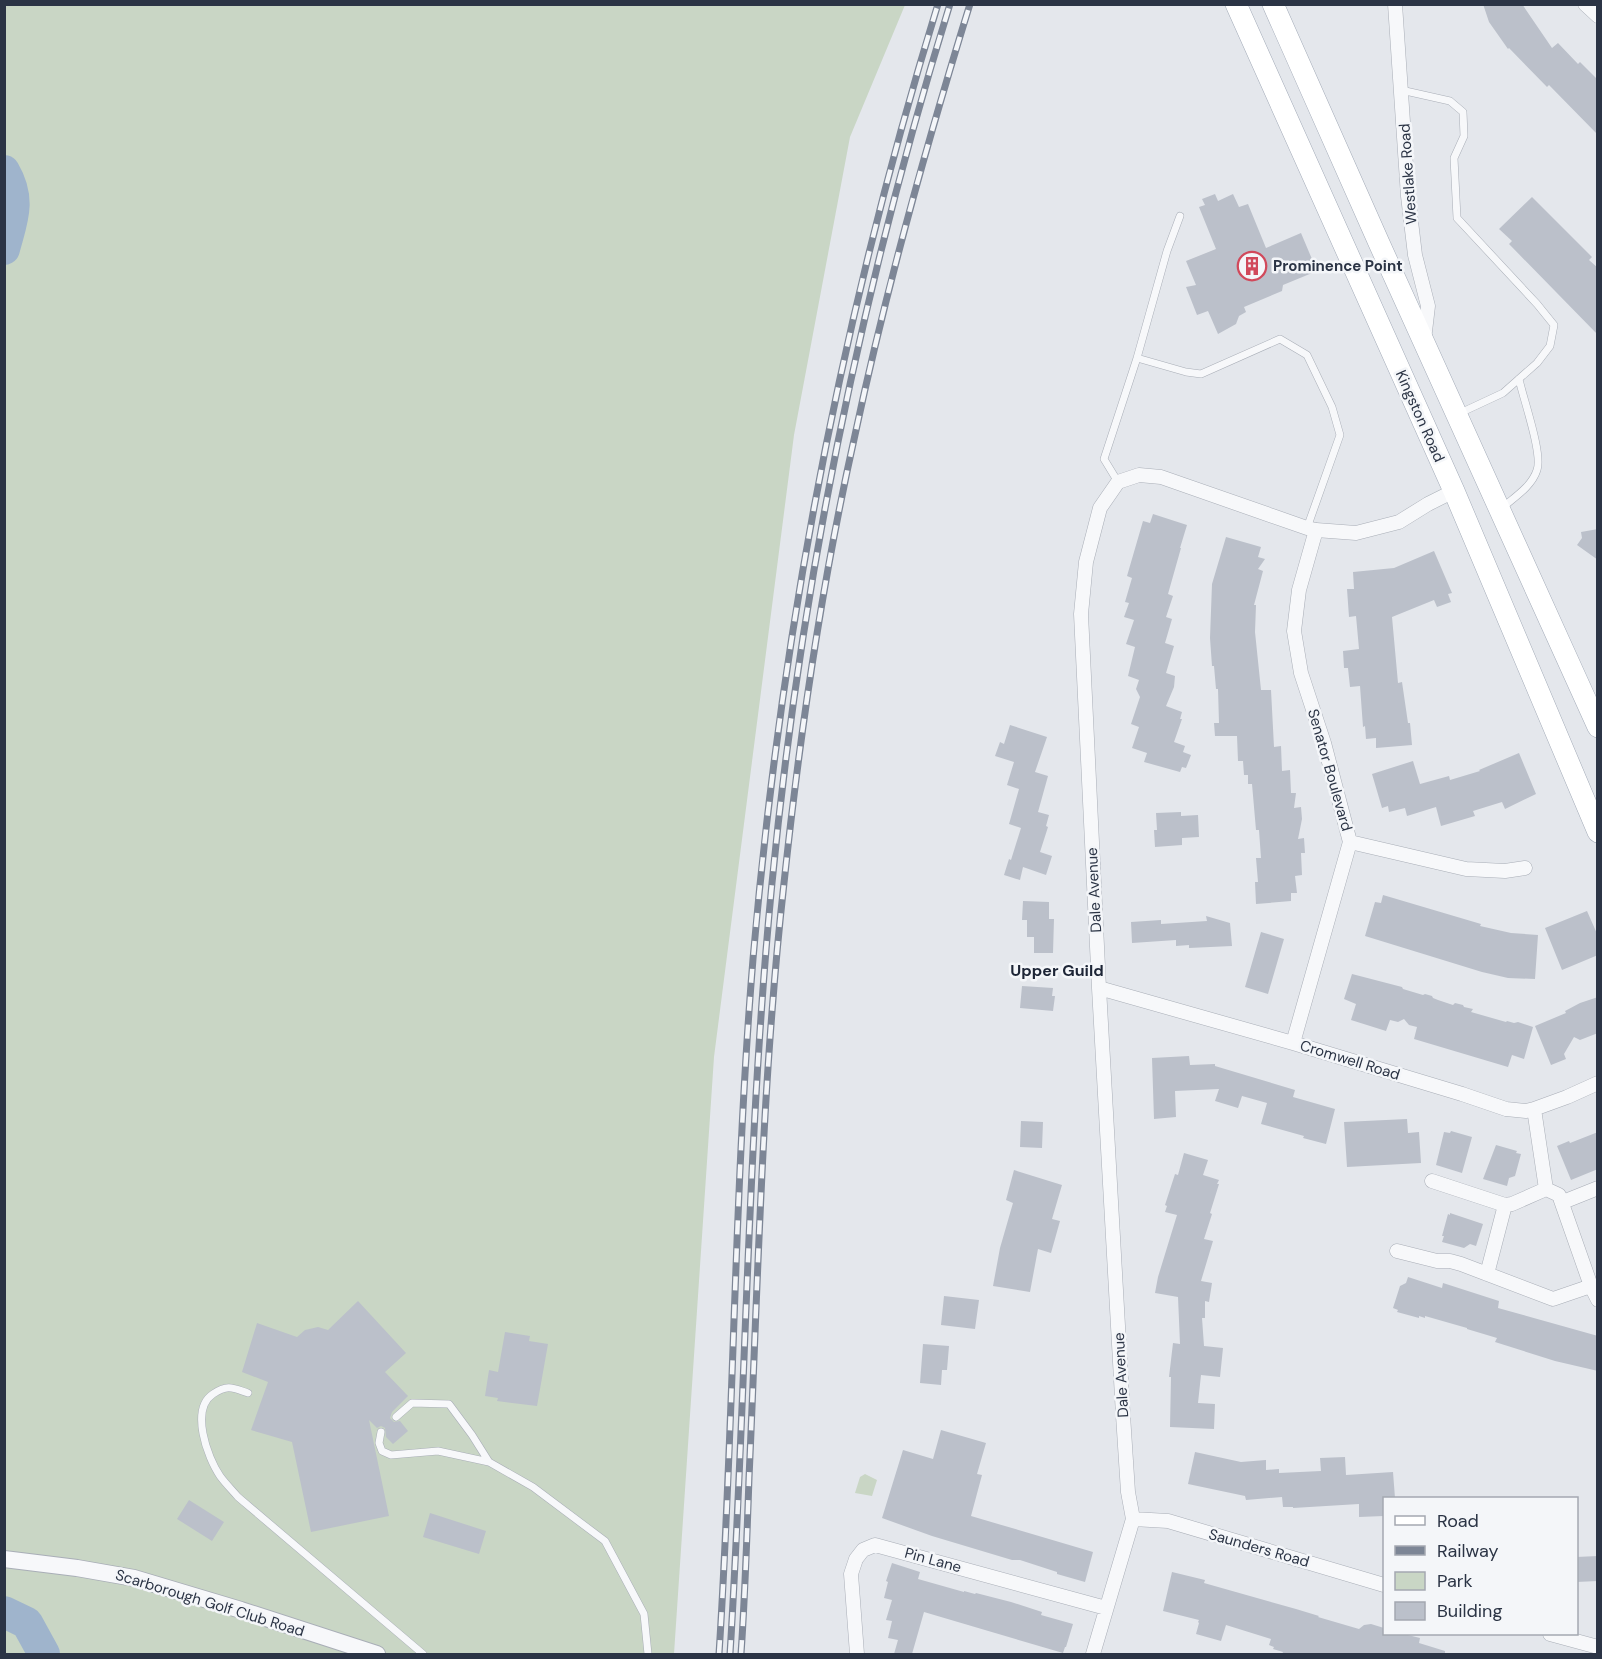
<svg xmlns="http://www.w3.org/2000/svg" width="1602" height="1659" font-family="'DM Sans',sans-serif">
	<rect width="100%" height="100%" fill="#e4e7ec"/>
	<path fill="#c9d6c5" d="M 5,5 L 905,5 L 850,137 L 794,435 L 714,1057 L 674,1654 L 5,1654 Z
		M 865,1474 L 877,1480 L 872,1496 L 855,1493 L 860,1477 Z"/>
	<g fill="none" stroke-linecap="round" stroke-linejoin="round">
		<path stroke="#9fb4cc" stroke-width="32" d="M 4,171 C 21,200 12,219 4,249
			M 4,1612 L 27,1623 L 44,1654"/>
	</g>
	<path fill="#bbc0ca" d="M 1483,4 L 1522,4 L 1552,48 L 1558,43 L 1578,64 L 1580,62 L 1598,80 L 1598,135 L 1549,85 L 1547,87 L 1509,48 L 1508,49 L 1489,22 Z
		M 1215,194 L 1218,201 L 1233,194 L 1239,207 L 1248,204 L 1266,248 L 1301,233 L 1317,271 L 1283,285 L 1282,291 L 1244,307 L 1246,312 L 1239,316 L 1236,324 L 1218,334 L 1208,311 L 1197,315 L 1186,287 L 1196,285 L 1186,261 L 1216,249 L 1199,207 L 1205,205 L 1202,199 Z
		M 1532,197 L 1592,257 L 1589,260 L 1598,268 L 1598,335 L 1509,244 L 1512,241 L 1499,229 Z
		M 1153,514 L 1187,525 L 1180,548 L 1181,548 L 1168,594 L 1173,596 L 1166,617 L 1172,619 L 1165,643 L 1174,646 L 1166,673 L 1175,676 L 1174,687 L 1166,706 L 1182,712 L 1180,719 L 1182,719 L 1174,742 L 1185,746 L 1183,752 L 1191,755 L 1186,768 L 1182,767 L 1180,772 L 1144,762 L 1147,753 L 1132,748 L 1139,727 L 1131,724 L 1140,697 L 1136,689 L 1139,680 L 1128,676 L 1135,647 L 1126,644 L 1134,620 L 1124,617 L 1129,603 L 1125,602 L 1132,578 L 1127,576 L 1143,521 L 1150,523 Z
		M 1598,529 L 1598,560 L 1577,545 L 1582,538 L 1581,532 Z
		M 1226,537 L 1261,547 L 1258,557 L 1265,559 L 1258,569 L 1263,571 L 1254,605 L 1256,605 L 1255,632 L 1261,690 L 1271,690 L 1274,747 L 1281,746 L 1282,771 L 1290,770 L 1291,793 L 1296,793 L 1294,808 L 1301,807 L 1302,819 L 1298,839 L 1304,838 L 1305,853 L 1301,853 L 1302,875 L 1295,876 L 1297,893 L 1291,893 L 1291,901 L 1256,904 L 1255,882 L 1258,882 L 1256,858 L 1261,858 L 1259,830 L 1256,830 L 1252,784 L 1248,784 L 1248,775 L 1244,775 L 1243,761 L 1238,761 L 1237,736 L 1215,736 L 1214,723 L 1219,723 L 1218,689 L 1216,689 L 1214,666 L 1212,666 L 1210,638 L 1212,584 Z
		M 1434,551 L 1452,593 L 1448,594 L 1451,602 L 1437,607 L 1434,600 L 1392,617 L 1398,683 L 1402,682 L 1408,723 L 1410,723 L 1412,745 L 1376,748 L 1376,738 L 1366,739 L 1365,726 L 1363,727 L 1360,686 L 1350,687 L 1348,668 L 1344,668 L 1343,651 L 1359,649 L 1356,616 L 1349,617 L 1347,589 L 1354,589 L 1353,572 L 1394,568 Z
		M 1010,725 L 1047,737 L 1035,772 L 1048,776 L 1038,812 L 1049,815 L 1046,826 L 1048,827 L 1040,852 L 1052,856 L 1046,875 L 1023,867 L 1020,880 L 1004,875 L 1009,859 L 1011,860 L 1021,828 L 1009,824 L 1019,789 L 1007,785 L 1014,762 L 995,756 L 1000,742 L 1004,744 Z
		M 1519,753 L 1536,794 L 1505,809 L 1502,802 L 1473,811 L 1475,816 L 1441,826 L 1436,807 L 1407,816 L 1405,808 L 1389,812 L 1388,806 L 1382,808 L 1372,774 L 1413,761 L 1420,784 L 1449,776 L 1450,780 L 1480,771 L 1479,770 Z
		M 1181,812 L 1181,816 L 1198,815 L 1199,837 L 1182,838 L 1182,845 L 1155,847 L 1154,830 L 1157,830 L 1156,813 Z
		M 1383,895 L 1481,924 L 1480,926 L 1511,933 L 1538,935 L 1535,979 L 1508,978 L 1482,972 L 1365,936 L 1375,902 L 1381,903 Z
		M 1023,901 L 1049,902 L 1049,919 L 1054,919 L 1053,953 L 1034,953 L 1034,937 L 1027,937 L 1027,920 L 1022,920 Z
		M 1587,911 L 1598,936 L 1598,955 L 1562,970 L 1545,928 Z
		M 1206,916 L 1230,923 L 1232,946 L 1189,948 L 1189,945 L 1176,946 L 1176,940 L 1132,943 L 1131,922 L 1161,920 L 1161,924 L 1207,921 Z
		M 1261,932 L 1284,939 L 1268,994 L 1245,987 Z
		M 1352,974 L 1402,987 L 1403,989 L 1423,995 L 1425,994 L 1432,996 L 1433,998 L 1438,1000 L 1453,1005 L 1455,1003 L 1463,1005 L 1464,1007 L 1473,1009 L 1471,1012 L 1506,1022 L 1507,1021 L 1514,1023 L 1518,1022 L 1533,1027 L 1524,1059 L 1512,1055 L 1508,1067 L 1414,1039 L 1417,1027 L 1409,1025 L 1404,1019 L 1398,1022 L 1390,1020 L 1386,1031 L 1351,1020 L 1356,1004 L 1344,999 Z
		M 1022,986 L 1053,988 L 1052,996 L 1055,996 L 1053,1011 L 1020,1008 Z
		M 1598,997 L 1598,1033 L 1580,1040 L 1574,1037 L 1564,1054 L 1566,1059 L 1551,1065 L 1535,1026 L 1566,1013 L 1565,1011 L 1580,1003 Z
		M 1189,1056 L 1190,1065 L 1215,1064 L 1215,1066 L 1295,1090 L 1293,1097 L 1335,1109 L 1326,1144 L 1303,1138 L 1304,1136 L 1261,1124 L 1267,1103 L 1242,1096 L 1238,1108 L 1215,1101 L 1219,1089 L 1175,1091 L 1176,1117 L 1154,1119 L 1152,1058 Z
		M 1407,1119 L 1408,1133 L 1419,1132 L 1421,1163 L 1347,1167 L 1344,1122 Z
		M 1021,1121 L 1043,1122 L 1042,1148 L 1020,1147 Z
		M 1451,1131 L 1472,1137 L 1462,1173 L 1436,1165 L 1444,1132 L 1450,1133 Z
		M 1598,1132 L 1598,1169 L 1571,1180 L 1557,1146 L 1569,1141 L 1570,1143 Z
		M 1496,1145 L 1517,1151 L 1516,1153 L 1521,1154 L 1515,1176 L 1509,1178 L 1507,1186 L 1483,1179 Z
		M 1184,1153 L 1208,1160 L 1203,1175 L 1219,1180 L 1217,1184 L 1219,1184 L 1210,1213 L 1212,1214 L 1204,1239 L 1213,1241 L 1201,1281 L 1212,1283 L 1209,1302 L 1205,1301 L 1205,1318 L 1202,1318 L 1204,1346 L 1223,1348 L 1220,1377 L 1201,1375 L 1198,1403 L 1215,1404 L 1214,1429 L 1170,1427 L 1171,1377 L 1169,1377 L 1173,1343 L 1180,1344 L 1178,1297 L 1155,1293 L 1158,1277 L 1177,1215 L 1165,1212 L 1167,1206 L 1165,1205 L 1175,1174 L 1178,1175 Z
		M 1014,1170 L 1062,1185 L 1052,1219 L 1060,1221 L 1051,1253 L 1038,1249 L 1030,1292 L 993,1286 L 1000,1248 L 1013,1203 L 1006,1200 Z
		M 1450,1213 L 1483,1224 L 1476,1246 L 1470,1244 L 1464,1248 L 1442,1242 L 1444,1236 L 1442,1236 L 1448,1214 L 1450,1215 Z
		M 1408,1277 L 1442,1288 L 1443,1283 L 1499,1301 L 1498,1308 L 1598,1336 L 1598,1371 L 1555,1361 L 1495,1342 L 1497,1338 L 1467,1329 L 1467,1328 L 1425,1316 L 1425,1318 L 1419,1316 L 1419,1318 L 1397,1312 L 1398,1310 L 1393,1308 L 1400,1286 L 1406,1283 Z
		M 944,1296 L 979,1300 L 975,1329 L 941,1325 Z
		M 358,1301 L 406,1353 L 385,1372 L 408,1396 L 392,1412 L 390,1418 L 394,1422 L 400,1421 L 408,1431 L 393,1444 L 386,1437 L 385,1428 L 381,1426 L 377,1428 L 369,1420 L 389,1516 L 311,1532 L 292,1442 L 251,1430 L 268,1382 L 242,1372 L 257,1323 L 297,1337 L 305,1330 L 318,1327 L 328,1330 Z
		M 505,1332 L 530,1336 L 529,1341 L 548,1344 L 537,1406 L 497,1401 L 498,1398 L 485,1396 L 489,1370 L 498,1372 Z
		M 923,1344 L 949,1346 L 947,1370 L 942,1370 L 941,1385 L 920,1383 Z
		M 941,1430 L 986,1443 L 977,1474 L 982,1475 L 971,1516 L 1093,1552 L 1085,1582 L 1057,1574 L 1057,1572 L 1020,1560 L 1012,1560 L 932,1536 L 882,1518 L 903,1450 L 933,1459 Z
		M 1195,1452 L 1241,1462 L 1266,1460 L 1266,1470 L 1279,1469 L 1279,1473 L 1321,1471 L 1320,1458 L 1345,1457 L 1346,1475 L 1393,1472 L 1395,1498 L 1384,1498 L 1384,1516 L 1359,1517 L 1359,1504 L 1293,1508 L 1293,1507 L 1283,1507 L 1282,1497 L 1246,1500 L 1245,1496 L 1188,1484 Z
		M 189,1500 L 224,1522 L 212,1541 L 177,1519 Z
		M 430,1513 L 486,1531 L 479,1554 L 423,1537 Z
		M 1598,1556 L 1598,1581 L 1576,1582 L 1576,1557 Z
		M 892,1563 L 920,1572 L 918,1579 L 964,1592 L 964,1591 L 975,1594 L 976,1593 L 1011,1602 L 1042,1612 L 1041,1615 L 1073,1624 L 1066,1647 L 1065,1647 L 1063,1653 L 924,1612 L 912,1654 L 894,1654 L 898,1640 L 888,1638 L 892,1621 L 886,1620 L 892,1600 L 884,1598 L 888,1582 L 886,1581 Z
		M 1172,1572 L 1205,1580 L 1204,1583 L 1296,1609 L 1319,1616 L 1318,1617 L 1359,1629 L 1364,1625 L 1371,1624 L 1384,1628 L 1384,1634 L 1404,1634 L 1420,1638 L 1419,1643 L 1445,1651 L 1445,1654 L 1282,1654 L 1283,1652 L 1273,1649 L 1274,1647 L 1269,1645 L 1271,1639 L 1226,1625 L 1221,1641 L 1196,1634 L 1199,1623 L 1198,1622 L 1199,1620 L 1163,1611 Z"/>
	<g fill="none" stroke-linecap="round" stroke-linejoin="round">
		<g stroke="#a9aeb7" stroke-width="8">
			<path id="service" d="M 1401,90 L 1450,101 L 1463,112 L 1464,136 L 1454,158 L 1457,218 L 1537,304 L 1554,325 L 1550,346 L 1537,363 L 1503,393 L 1458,414
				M 1137,358 L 1167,251 L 1180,216
				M 1118,482 L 1104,459 L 1137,358 L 1186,372 L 1201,374 L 1280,339 L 1307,355 L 1332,407 L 1340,435 L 1307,528
				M 1503,507 C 1515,497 1532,486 1537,470 C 1543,454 1523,398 1519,379
				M 248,1393 C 233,1388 228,1384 213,1394 C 190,1409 207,1457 220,1476 C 225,1483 232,1490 238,1497 L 423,1654
				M 396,1417 L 412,1403 L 449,1404 L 472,1435 L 489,1462 L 533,1487 L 605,1541 L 644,1614 L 648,1654
				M 381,1432 L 379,1443 L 382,1451 L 391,1455 L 438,1451 L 489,1462"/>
		</g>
		<g stroke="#a9aeb7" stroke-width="15">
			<path id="minor" d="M 1395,4 L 1408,196 L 1415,255 L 1428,306 L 1424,340
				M 1585,4 L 1598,16
				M 1350,842 L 1466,869 L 1505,871 L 1525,868
				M 1099,988 L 1293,1043 L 1462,1094 L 1506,1109 L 1526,1111 L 1534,1109 L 1567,1097 L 1598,1083
				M 1293,1043 L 1350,842 L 1324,743 L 1301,673 L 1294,631 L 1299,590 L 1316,530
				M 1534,1109 L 1546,1189
				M 1432,1181 L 1505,1205 L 1512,1204 L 1546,1189 L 1559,1195 L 1591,1286 L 1598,1300
				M 1563,1202 L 1598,1188
				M 1397,1251 L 1437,1261 L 1450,1261 L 1461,1264 L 1553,1299 L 1591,1286
				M 1487,1274 L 1505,1205
				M 1133,1519 L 1168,1521 L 1384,1585
				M 1550,1634 L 1598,1647
				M 857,1654 L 851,1574 L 856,1559 L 863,1550 L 875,1545 L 1106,1608
				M 1093,1654 L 1133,1519 L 1128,1492 L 1123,1415 L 1099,988 L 1081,614 L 1086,562 L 1100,508 L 1118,482 L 1139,475 L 1161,477 L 1307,528 L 1316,530 L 1356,533 L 1399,522 L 1428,504 L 1454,491"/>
		</g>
		<g stroke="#a9aeb7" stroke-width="18">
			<path id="tertiary" d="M 4,1559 L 77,1568 L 134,1578 L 241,1610 L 377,1654"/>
		</g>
		<g stroke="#a3abb8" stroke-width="22">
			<path id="primary" d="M 1236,4 L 1454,491 L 1598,832
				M 1273,4 L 1379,243 L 1598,727"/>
		</g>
		<use href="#service" stroke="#f7f8fa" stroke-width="7"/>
		<use href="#minor" stroke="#f7f8fa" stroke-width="14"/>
		<use href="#tertiary" stroke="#f7f8fa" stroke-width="16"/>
		<use href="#primary" stroke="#fff" stroke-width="21"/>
		<g stroke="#7d8696" stroke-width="7">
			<path id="rail" d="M 719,1654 C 734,1423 734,1190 753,959 C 781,634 842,315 938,4
				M 730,1654 C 746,1398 747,1140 772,883 C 801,585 861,291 950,4
				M 741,1654 C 745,1596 747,1537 749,1478 C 758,1280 762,1080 784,883 C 800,732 822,582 855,435 C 886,289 926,146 970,4"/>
		</g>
		<use href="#rail" stroke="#f4f6f9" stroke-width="4.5" stroke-dasharray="14" stroke-linecap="butt"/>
	</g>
	<defs>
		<g id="building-ring" transform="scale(1.5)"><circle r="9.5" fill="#f4f6f9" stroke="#d1495b" stroke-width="1.5"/><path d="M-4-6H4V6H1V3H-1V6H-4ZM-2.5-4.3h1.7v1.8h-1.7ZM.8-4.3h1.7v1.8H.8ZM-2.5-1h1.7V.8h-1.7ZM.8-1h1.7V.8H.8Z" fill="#d1495b"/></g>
	</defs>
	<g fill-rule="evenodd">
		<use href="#building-ring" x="1252" y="266"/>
	</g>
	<g text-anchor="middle" stroke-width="5" stroke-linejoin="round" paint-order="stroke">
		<g font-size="15" fill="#2b3445" stroke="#f4f6f9">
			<text transform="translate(1408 174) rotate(-94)" y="5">Westlake Road</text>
			<text transform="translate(1420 416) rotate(66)" y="5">Kingston Road</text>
			<text transform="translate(1330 770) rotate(74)" y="5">Senator Boulevard</text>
			<text transform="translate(1094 890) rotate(-93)" y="5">Dale Avenue</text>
			<text transform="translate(1350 1060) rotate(17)" y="5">Cromwell Road</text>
			<text transform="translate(1121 1375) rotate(-93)" y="5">Dale Avenue</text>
			<text transform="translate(1259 1548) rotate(16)" y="5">Saunders Road</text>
			<text transform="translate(933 1560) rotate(15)" y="5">Pin Lane</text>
			<text transform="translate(210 1603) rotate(17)" y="5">Scarborough Golf Club Road</text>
		</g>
		<g font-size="15" font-weight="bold" fill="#2b3445" stroke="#f4f6f9" text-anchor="start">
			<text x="1273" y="271">Prominence Point</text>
		</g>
		<g font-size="16" font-weight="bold" fill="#1d2536" stroke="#f4f6f9">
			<text x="1057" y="976">Upper Guild</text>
		</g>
	</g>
	<rect width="1602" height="1659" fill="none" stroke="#2b3445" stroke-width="12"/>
	<rect x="1383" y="1497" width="195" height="138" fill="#f4f6f9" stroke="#a4a8b1" stroke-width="1.5"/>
	<rect x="1395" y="1516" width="30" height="9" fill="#ffffff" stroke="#a4a8b1" stroke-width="1.5"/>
	<text x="1437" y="1527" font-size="18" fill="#2b3445">Road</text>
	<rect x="1395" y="1546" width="30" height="9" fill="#7d8696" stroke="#a4a8b1" stroke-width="1.5"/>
	<text x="1437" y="1557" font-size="18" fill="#2b3445">Railway</text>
	<rect x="1395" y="1572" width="30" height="18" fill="#c9d6c5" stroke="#a4a8b1" stroke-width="1.5"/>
	<text x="1437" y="1587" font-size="18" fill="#2b3445">Park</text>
	<rect x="1395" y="1602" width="30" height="18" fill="#bbc0ca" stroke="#a4a8b1" stroke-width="1.5"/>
	<text x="1437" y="1617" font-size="18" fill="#2b3445">Building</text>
</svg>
